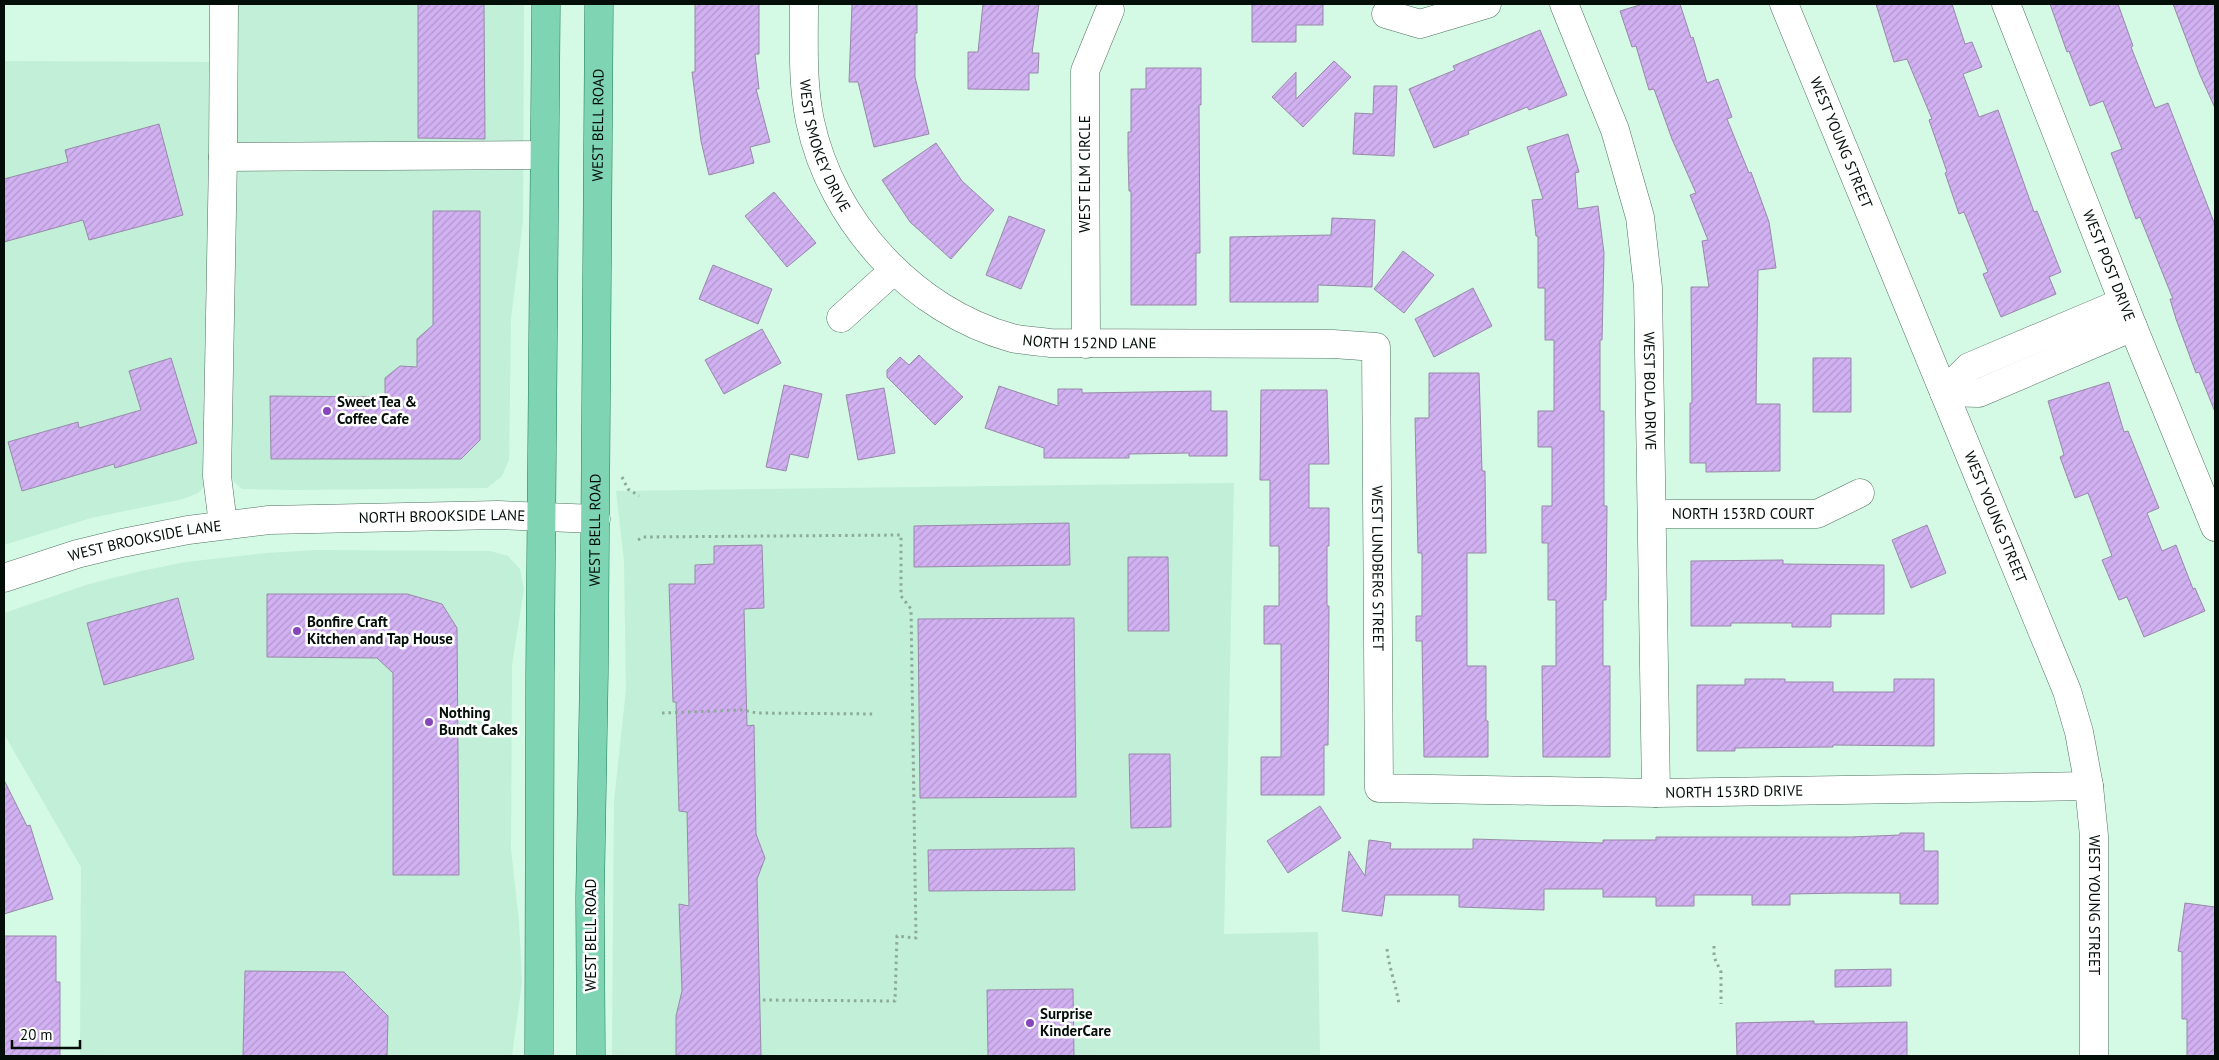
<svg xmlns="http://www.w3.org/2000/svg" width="2219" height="1060" font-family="'PT Sans',sans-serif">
	<defs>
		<pattern id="building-hatch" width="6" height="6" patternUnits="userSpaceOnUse" patternTransform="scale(1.25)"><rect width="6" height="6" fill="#d1b1f2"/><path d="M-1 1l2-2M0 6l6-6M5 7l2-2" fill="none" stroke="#b297ce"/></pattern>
	</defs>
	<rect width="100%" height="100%" fill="#d4f9e5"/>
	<path fill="#c1efd7" d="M 231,4 L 524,4 L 523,220 L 511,319 L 509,460 L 502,476 L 487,488 L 294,490 L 242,489 L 232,480 L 230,458 Z
		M 4,61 L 209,62 L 207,460 L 204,487 L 198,493 L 183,499 L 91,518 L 4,545 Z
		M 1234,483 L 1224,934 L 1318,932 L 1320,1056 L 612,1056 L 614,801 L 626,690 L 624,561 L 616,491 Z
		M 316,550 L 490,551 L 508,556 L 520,569 L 524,589 L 512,665 L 511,849 L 519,922 L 522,982 L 512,1056 L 80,1056 L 81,867 L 4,734 L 4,613 L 89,584 L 141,571 L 186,562 L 267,553 Z"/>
	<path fill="url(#building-hatch)" stroke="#9889a8" d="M 418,4 L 484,4 L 485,139 L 418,138 Z
		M 695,4 L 759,4 L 759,54 L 755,54 L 759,89 L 756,89 L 770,142 L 750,147 L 754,163 L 709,175 L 701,141 L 692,72 L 695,72 Z
		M 852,4 L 917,4 L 917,33 L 915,33 L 915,77 L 929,134 L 874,147 L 858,82 L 849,82 Z
		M 983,4 L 1039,4 L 1032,53 L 1039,53 L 1038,73 L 1029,73 L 1029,90 L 968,89 L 968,52 L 978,52 Z
		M 1252,4 L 1323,4 L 1323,25 L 1296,25 L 1296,42 L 1252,42 Z
		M 1643,4 L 1680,4 L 1691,38 L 1693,37 L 1707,83 L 1718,79 L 1732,117 L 1727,119 L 1749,173 L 1751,172 L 1769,222 L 1776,268 L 1758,270 L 1756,404 L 1780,404 L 1780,471 L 1706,472 L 1706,463 L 1690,463 L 1690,403 L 1692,403 L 1691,287 L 1709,287 L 1702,241 L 1708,240 L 1690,195 L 1696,193 L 1672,139 L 1654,89 L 1649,90 L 1636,46 L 1632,47 L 1620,11 Z
		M 1876,4 L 1952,4 L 1965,44 L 1972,42 L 1982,67 L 1963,74 L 1979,117 L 1998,110 L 2034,212 L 2037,211 L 2061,272 L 2049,277 L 2056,294 L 2001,317 L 1983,274 L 1988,272 L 1964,212 L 1959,214 L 1945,173 L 1947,172 L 1929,120 L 1932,119 L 1907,59 L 1894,62 Z
		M 2050,4 L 2118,4 L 2133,46 L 2131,47 L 2155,108 L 2168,103 L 2215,225 L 2215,412 L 2199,372 L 2196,373 L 2176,319 L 2170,299 L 2173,299 L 2140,217 L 2136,219 L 2111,153 L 2122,149 L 2103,101 L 2090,106 L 2069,51 L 2067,52 Z
		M 2173,4 L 2215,4 L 2215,108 L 2200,75 Z
		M 1540,30 L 1567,95 L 1529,110 L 1527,107 L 1468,131 L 1469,134 L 1434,148 L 1409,89 L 1455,70 L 1453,66 Z
		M 1334,61 L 1351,77 L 1303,127 L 1272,97 L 1296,72 L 1296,99 Z
		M 1146,68 L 1201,68 L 1201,105 L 1199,105 L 1200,253 L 1196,253 L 1196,305 L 1131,305 L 1131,191 L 1129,191 L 1128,154 L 1128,132 L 1131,132 L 1131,89 L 1146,89 Z
		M 1374,86 L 1397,86 L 1394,156 L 1353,154 L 1355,113 L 1373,114 Z
		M 159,124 L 183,215 L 89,240 L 83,220 L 4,242 L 4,179 L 68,162 L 65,150 Z
		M 1568,134 L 1579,172 L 1575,173 L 1578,209 L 1598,206 L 1604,253 L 1602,340 L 1600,340 L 1600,411 L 1604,411 L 1604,506 L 1607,506 L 1606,600 L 1603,600 L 1603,666 L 1610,666 L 1610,757 L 1543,757 L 1542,666 L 1556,666 L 1556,600 L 1548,600 L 1548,543 L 1542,543 L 1542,506 L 1552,506 L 1552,447 L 1538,447 L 1538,411 L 1554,411 L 1554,340 L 1545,340 L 1545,288 L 1538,288 L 1538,236 L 1536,236 L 1532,200 L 1543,199 L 1527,147 Z
		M 936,143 L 962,181 L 994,210 L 951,259 L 910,222 L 882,180 Z
		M 774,192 L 816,243 L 787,267 L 745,216 Z
		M 433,211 L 480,211 L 480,440 L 461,459 L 271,459 L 270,396 L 385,397 L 385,378 L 400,366 L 417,367 L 417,339 L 433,325 Z
		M 1009,216 L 1045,230 L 1021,289 L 986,275 Z
		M 1332,218 L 1375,220 L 1372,287 L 1318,285 L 1318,302 L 1230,302 L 1230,237 L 1331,235 Z
		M 1403,251 L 1434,275 L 1404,313 L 1374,289 Z
		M 713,265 L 772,289 L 758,324 L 699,299 Z
		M 1473,288 L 1492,326 L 1434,357 L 1415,319 Z
		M 762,329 L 781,363 L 724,394 L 705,360 Z
		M 919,355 L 963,397 L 935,425 L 887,377 L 887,370 L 900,357 L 909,365 Z
		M 171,358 L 197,443 L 115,468 L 114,464 L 22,491 L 8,442 L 78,422 L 79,428 L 141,410 L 129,371 Z
		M 1813,358 L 1851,358 L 1851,412 L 1813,412 Z
		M 1429,373 L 1479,373 L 1482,471 L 1485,471 L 1486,553 L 1467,553 L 1467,666 L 1486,666 L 1486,721 L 1488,721 L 1488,757 L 1424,757 L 1422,641 L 1416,641 L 1416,616 L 1422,616 L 1422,553 L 1418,553 L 1415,418 L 1429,418 Z
		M 2109,382 L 2124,432 L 2128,431 L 2159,508 L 2147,513 L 2162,551 L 2176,545 L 2193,589 L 2195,588 L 2205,611 L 2144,637 L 2127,597 L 2119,600 L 2102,560 L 2112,556 L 2088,493 L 2075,498 L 2060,457 L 2064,455 L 2048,401 Z
		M 784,385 L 822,394 L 808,458 L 790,454 L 786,471 L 766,467 Z
		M 999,386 L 1058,406 L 1058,389 L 1082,389 L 1082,393 L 1211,391 L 1211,411 L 1227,411 L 1227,456 L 1189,456 L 1189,453 L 1129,454 L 1129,458 L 1044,458 L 1044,448 L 985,428 Z
		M 884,388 L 895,453 L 858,460 L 846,395 Z
		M 1261,390 L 1327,390 L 1329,464 L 1309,464 L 1309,508 L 1329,508 L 1329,546 L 1327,546 L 1327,606 L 1329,606 L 1328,745 L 1324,745 L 1324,795 L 1261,795 L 1261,757 L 1281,757 L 1281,644 L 1264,644 L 1264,606 L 1279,606 L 1279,546 L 1270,546 L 1270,480 L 1260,480 Z
		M 1069,523 L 1070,565 L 914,567 L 914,526 Z
		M 1927,525 L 1946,573 L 1911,588 L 1892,540 Z
		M 762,545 L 764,608 L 744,609 L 747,726 L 754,725 L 756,834 L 765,858 L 757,879 L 761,1056 L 676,1056 L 676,1016 L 682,991 L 679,904 L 689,906 L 687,812 L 679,811 L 676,702 L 673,702 L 669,584 L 695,584 L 695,565 L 714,564 L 714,546 Z
		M 1128,557 L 1168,557 L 1169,631 L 1128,631 Z
		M 1783,560 L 1783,564 L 1884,565 L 1884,614 L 1831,614 L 1831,627 L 1792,627 L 1792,623 L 1731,623 L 1731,626 L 1691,626 L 1691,561 Z
		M 267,594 L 407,594 L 442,604 L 457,628 L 459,875 L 393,875 L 393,673 L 377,658 L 267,657 Z
		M 178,598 L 194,659 L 104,685 L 87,623 Z
		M 1074,618 L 1076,797 L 920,798 L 918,619 Z
		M 1745,679 L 1785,679 L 1785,682 L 1833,682 L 1833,692 L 1894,692 L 1894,679 L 1934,679 L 1934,746 L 1833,745 L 1833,747 L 1735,748 L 1735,751 L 1697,751 L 1697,685 L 1745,685 Z
		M 1129,754 L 1170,754 L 1171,827 L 1131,828 Z
		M 4,780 L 27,826 L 30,825 L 53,899 L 4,914 Z
		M 1320,806 L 1341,838 L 1288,873 L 1267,841 Z
		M 1900,833 L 1924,833 L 1924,851 L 1938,851 L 1938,904 L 1900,904 L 1900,893 L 1843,893 L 1790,894 L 1790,905 L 1752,905 L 1752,895 L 1694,895 L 1694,906 L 1656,906 L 1656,897 L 1603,897 L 1603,889 L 1544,889 L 1544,910 L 1459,907 L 1459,895 L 1385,895 L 1382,916 L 1342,911 L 1349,851 L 1365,876 L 1369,840 L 1391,843 L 1390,849 L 1473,849 L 1473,839 L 1603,843 L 1603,840 L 1656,840 L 1656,837 L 1851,837 L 1900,835 Z
		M 1074,848 L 1075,890 L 929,891 L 928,850 Z
		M 2185,903 L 2215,907 L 2215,1056 L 2187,1056 L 2187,1019 L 2182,1019 L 2182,952 L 2178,951 Z
		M 4,936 L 56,936 L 56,982 L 60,982 L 60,1056 L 4,1056 Z
		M 1891,969 L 1891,986 L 1835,987 L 1835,970 Z
		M 245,971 L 344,972 L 388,1016 L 387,1056 L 243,1056 Z
		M 1073,989 L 1074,1056 L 988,1056 L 987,990 Z
		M 1814,1021 L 1814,1024 L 1907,1022 L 1907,1056 L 1737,1056 L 1736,1023 Z"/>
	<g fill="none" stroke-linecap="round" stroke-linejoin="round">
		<g stroke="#507261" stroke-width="29">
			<g id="minor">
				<path id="s1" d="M 804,4 C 804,43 802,83 810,121 C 831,221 913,311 1012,338 C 1024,341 1038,341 1050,343 L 1333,344 L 1376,347 L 1379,788 L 1656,793 L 2089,786"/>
				<path id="s2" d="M 1564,4 L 1615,130 L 1640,217 L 1648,287 L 1656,793"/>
				<path id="s3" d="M 1784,4 L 2067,691 L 2079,732 L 2089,786 L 2094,836 L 2094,1056"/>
				<path id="s4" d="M 2006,4 L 2133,327 L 2215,527"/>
				<path d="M 1386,14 L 1420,24 L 1487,4"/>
				<path d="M 223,157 L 544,155"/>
				<path d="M 841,318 L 893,271"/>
				<path d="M 1086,344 L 1085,71 L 1110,10"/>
				<path d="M 1944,392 L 1969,367 L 2123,302"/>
				<path d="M 1944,392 L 1979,393 L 2133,327"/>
				<path id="s5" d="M 1652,514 L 1817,514 L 1860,493"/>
				<path d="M 223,524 L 217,476 L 223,157 L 224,4"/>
				<path id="s6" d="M 4,578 L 77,554 L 122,543 L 188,530 L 269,520 L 498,515 L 596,519"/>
			</g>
		</g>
		<g stroke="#1c7c57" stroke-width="29">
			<g id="major">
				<path d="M 539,1056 L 540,676 L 546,4"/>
				<path id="s7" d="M 591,1056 L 590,898 L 594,672 L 599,4"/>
			</g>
		</g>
		<path stroke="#8da99a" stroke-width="3" stroke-dasharray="2.5 4" stroke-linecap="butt" d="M 622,477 L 628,489 L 639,496
			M 638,540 L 643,537 L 901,535 L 901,596 L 911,609 L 916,938 L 897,936 L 895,1001 L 759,1000
			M 662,713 L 742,710 L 757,713 L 874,714
			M 1714,946 L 1714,957 L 1721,972 L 1721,1004
			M 1387,949 C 1389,968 1396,985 1399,1004"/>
		<use href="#minor" stroke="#fff" stroke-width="28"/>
		<use href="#major" stroke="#7fd4b4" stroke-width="28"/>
	</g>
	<g fill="#8645ba" stroke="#fff" stroke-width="2">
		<circle cx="327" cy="411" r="5"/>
		<circle cx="297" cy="631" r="5"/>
		<circle cx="429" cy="722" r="5"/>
		<circle cx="1030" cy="1023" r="5"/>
	</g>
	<g text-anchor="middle" stroke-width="5" stroke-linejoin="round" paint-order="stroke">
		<g font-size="15" fill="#030e08" stroke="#fff">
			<text dy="5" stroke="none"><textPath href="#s7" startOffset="931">WEST BELL ROAD</textPath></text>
			<text dy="5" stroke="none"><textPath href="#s3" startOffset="150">WEST YOUNG STREET</textPath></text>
			<text dy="5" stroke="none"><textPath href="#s1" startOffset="145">WEST SMOKEY DRIVE</textPath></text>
			<text transform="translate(1085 174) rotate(-90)" y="5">WEST ELM CIRCLE</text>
			<text dy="5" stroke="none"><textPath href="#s4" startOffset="281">WEST POST DRIVE</textPath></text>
			<text dy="5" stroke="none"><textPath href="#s1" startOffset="506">NORTH 152ND LANE</textPath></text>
			<text dy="5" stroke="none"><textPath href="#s2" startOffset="401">WEST BOLA DRIVE</textPath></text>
			<text dy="5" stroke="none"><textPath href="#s5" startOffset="91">NORTH 153RD COURT</textPath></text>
			<text dy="5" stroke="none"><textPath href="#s3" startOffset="555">WEST YOUNG STREET</textPath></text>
			<text dy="5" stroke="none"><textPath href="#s6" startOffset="445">NORTH BROOKSIDE LANE</textPath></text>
			<text dy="5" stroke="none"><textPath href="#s7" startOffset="526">WEST BELL ROAD</textPath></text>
			<text dy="5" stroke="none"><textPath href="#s6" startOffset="146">WEST BROOKSIDE LANE</textPath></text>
			<text dy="5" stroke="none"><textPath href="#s1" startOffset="1014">WEST LUNDBERG STREET</textPath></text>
			<text dy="5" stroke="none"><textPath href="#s1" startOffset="1589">NORTH 153RD DRIVE</textPath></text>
			<text dy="5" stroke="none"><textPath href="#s3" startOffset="960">WEST YOUNG STREET</textPath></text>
			<text transform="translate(591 935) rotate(-90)" y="5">WEST BELL ROAD</text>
		</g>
		<g font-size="15" font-weight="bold" fill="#030e08" stroke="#fff" text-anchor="start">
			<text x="337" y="407">Sweet Tea &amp;<tspan x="337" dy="17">Coffee Cafe</tspan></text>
			<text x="307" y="627">Bonfire Craft<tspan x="307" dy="17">Kitchen and Tap House</tspan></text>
			<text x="439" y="718">Nothing<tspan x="439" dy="17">Bundt Cakes</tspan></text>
			<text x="1040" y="1019">Surprise<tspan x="1040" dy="17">KinderCare</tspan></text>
		</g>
	</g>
	<rect width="2219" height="1060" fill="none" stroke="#030e08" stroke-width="10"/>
	<path d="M12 1040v8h68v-8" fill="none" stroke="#030e08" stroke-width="2.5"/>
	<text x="20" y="1040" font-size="15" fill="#030e08" stroke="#ffffff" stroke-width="4" paint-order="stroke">20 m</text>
</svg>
